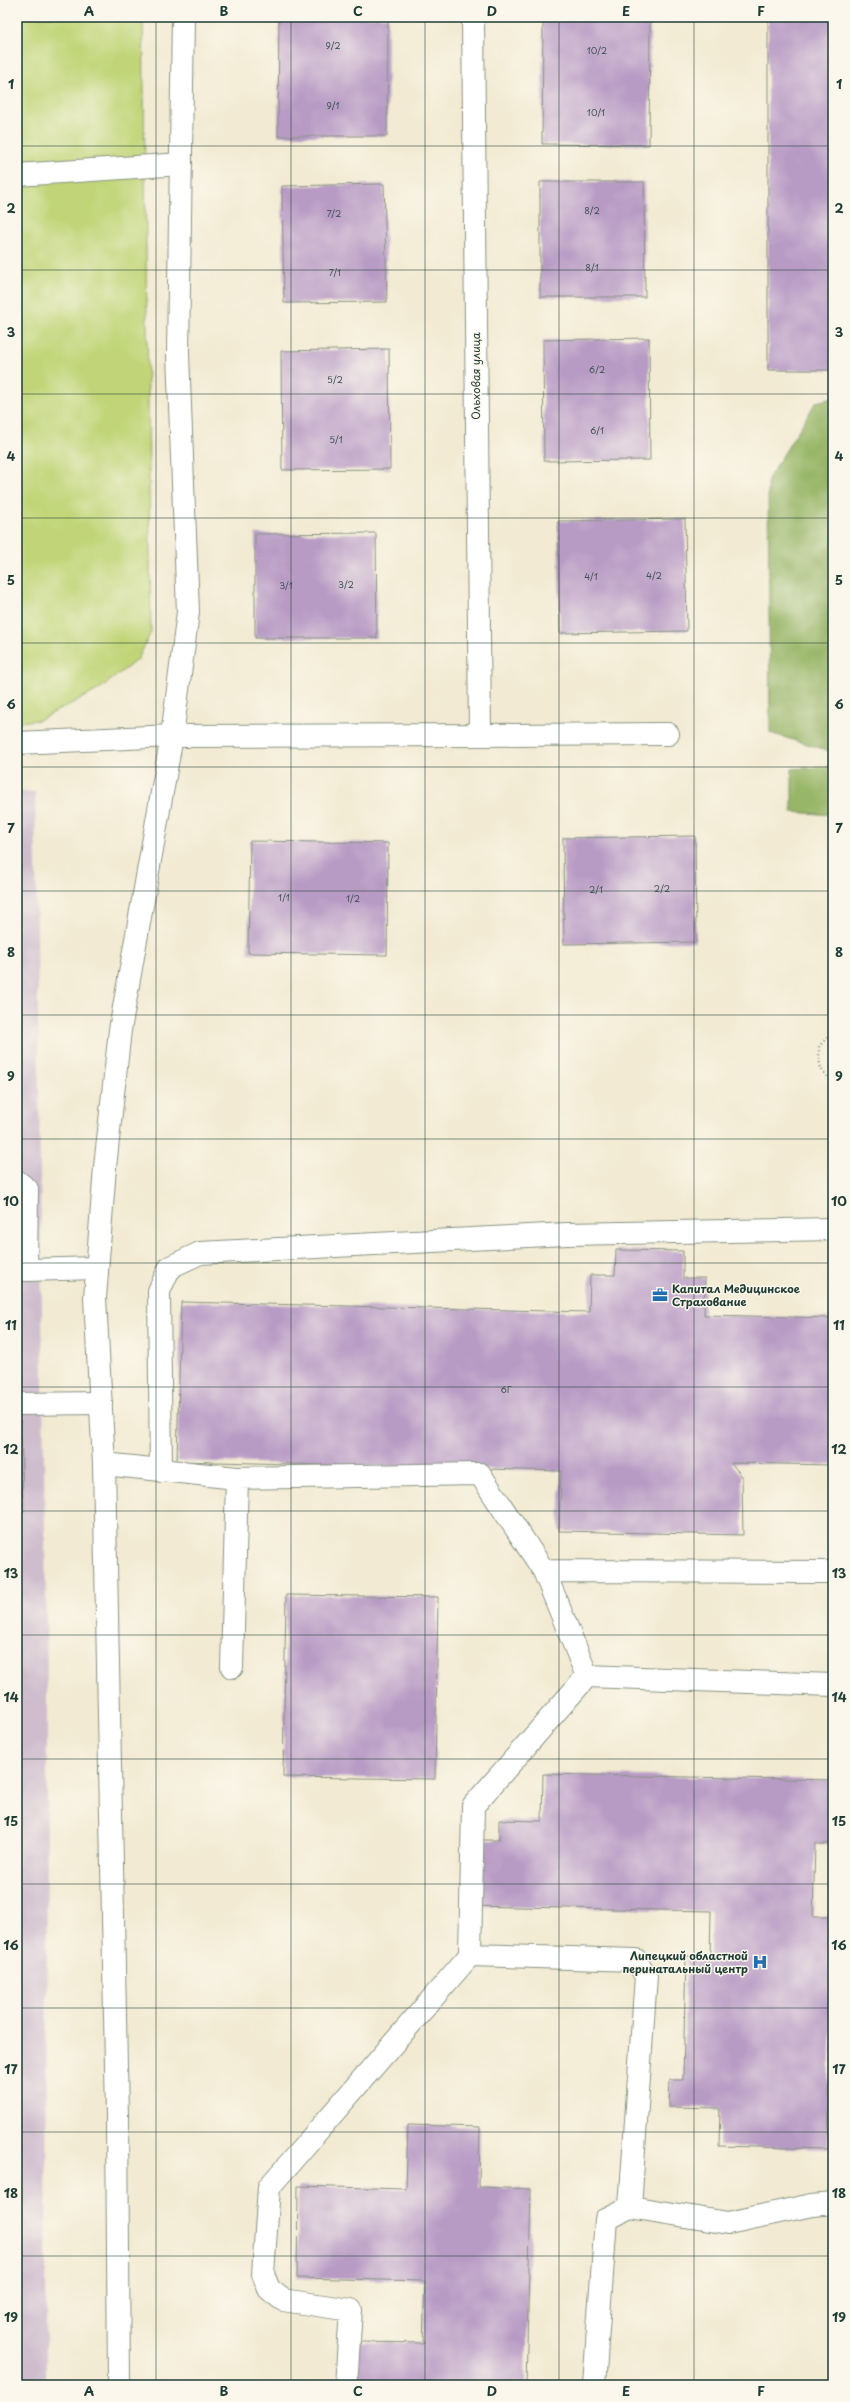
<svg xmlns="http://www.w3.org/2000/svg" width="850" height="2402" font-family="'Playpen Sans',sans-serif">
	<rect width="100%" height="100%" fill="#fbf7ec"/>
	<filter id="ink" filterUnits="userSpaceOnUse"><feTurbulence type="fractalNoise" baseFrequency=".025" numOctaves="2"/><feDisplacementMap in="SourceGraphic" scale="8" xChannelSelector="R" yChannelSelector="G"/><feConvolveMatrix kernelMatrix="1 2 1 2 8 2 1 2 1" color-interpolation-filters="sRGB"/></filter>
	<filter id="wash" filterUnits="userSpaceOnUse"><feTurbulence type="fractalNoise" baseFrequency=".012" numOctaves="4" result="noise"/><feDisplacementMap in="SourceGraphic" scale="16" xChannelSelector="R" yChannelSelector="G"/><feGaussianBlur stdDeviation="0.9" result="paint"/><feColorMatrix in="noise" values="0 0 0 0 0 0 0 0 0 0 0 0 0 0 0 0 0 1.4 0 .05"/><feComposite in="paint" operator="in"/></filter>
	<g filter="url(#wash)">
		<rect width="100%" height="100%" fill="#f2ead2"/>
		<path fill="#cfbdce" d="M 17,791 L 35,792 L 47,1684 L 46,2385 L 17,2385 Z"/>
		<path fill="#c1d578" stroke="#708956" d="M 17,17 L 143,17 L 151,632 L 138,659 L 98,690 L 39,720 L 17,722 Z"/>
		<path fill="#98b668" stroke="#5c7a4e" d="M 833,398 L 833,752 L 770,733 L 768,479 L 816,402 Z
			M 833,766 L 833,815 L 792,812 L 792,769 Z"/>
		<g id="blocks">
			<path fill="#b89bc5" d="M 279,17 L 388,17 L 387,136 L 278,136 Z
				M 768,17 L 833,17 L 833,370 L 768,370 Z
				M 543,19 L 650,19 L 649,145 L 542,144 Z
				M 540,182 L 644,182 L 645,297 L 540,297 Z
				M 384,184 L 387,302 L 284,303 L 282,186 Z
				M 649,338 L 650,460 L 544,461 L 543,340 Z
				M 389,349 L 390,469 L 282,470 L 281,351 Z
				M 685,519 L 687,631 L 560,633 L 558,521 Z
				M 376,533 L 377,638 L 255,638 L 255,534 Z
				M 695,836 L 696,942 L 564,944 L 563,838 Z
				M 250,841 L 388,843 L 387,955 L 248,953 Z
				M 616,1250 L 683,1251 L 683,1278 L 705,1278 L 704,1315 L 833,1318 L 833,1465 L 731,1463 L 742,1476 L 743,1535 L 559,1531 L 561,1471 L 177,1461 L 181,1302 L 589,1312 L 590,1275 L 615,1275 Z
				M 17,1421 L 21,1421 L 23,1513 L 17,1513 Z
				M 286,1595 L 438,1597 L 435,1779 L 283,1777 Z
				M 543,1774 L 833,1780 L 833,1844 L 815,1844 L 813,1917 L 833,1917 L 828,2149 L 719,2146 L 720,2108 L 669,2107 L 670,2080 L 683,2080 L 686,1956 L 710,1957 L 711,1911 L 469,1906 L 471,1840 L 499,1840 L 499,1820 L 542,1821 Z
				M 408,2125 L 480,2127 L 479,2187 L 531,2189 L 526,2385 L 357,2385 L 358,2342 L 423,2343 L 425,2281 L 297,2278 L 298,2186 L 406,2189 Z"/>
		</g>
	</g>
	<g filter="url(#ink)">
		<use href="#blocks" fill-opacity="0" stroke="#889483" stroke-width="1"/>
		<g fill="none" stroke-linecap="round" stroke-linejoin="round">
			<g stroke="#889483" stroke-width="24">
				<path id="service" d="M 17,175 L 181,164
					M 480,735 L 668,734
					M 17,743 L 172,736
					M 17,1181 L 27,1189 L 26,1270 L 97,1268
					M 17,1404 L 101,1403
					M 104,1464 L 237,1478 L 480,1474 L 544,1571 L 587,1676 L 833,1685
					M 161,1471 L 159,1291 L 170,1267 L 200,1253 L 567,1234 L 833,1229
					M 544,1571 L 833,1572
					M 232,1667 L 237,1478
					M 470,1955 L 636,1960 L 646,1976 L 630,2207
					M 346,2385 L 351,2310 L 283,2300 L 269,2289 L 263,2274 L 269,2187 L 470,1955 L 473,1806 L 587,1676
					M 594,2385 L 606,2219 L 630,2207 L 728,2223 L 812,2205 L 833,2203"/>
			</g>
			<g stroke="#889483" stroke-width="24">
				<path id="minor" d="M 172,736 L 480,735 L 473,17
					M 119,2385 L 117,2116 L 104,1464 L 95,1298 L 105,1167 L 120,1030 L 172,736 L 188,612 L 178,354 L 183,17"/>
			</g>
			<path stroke="#889483" stroke-width="2.5" stroke-dasharray="1 3" stroke-linecap="butt" d="M 833,1032 L 819,1046 C 819,1059 818,1074 833,1080"/>
			<use href="#service" stroke="#fff" stroke-width="22"/>
			<use href="#minor" stroke="#fff" stroke-width="22"/>
		</g>
	</g>
	<path fill="none" stroke="#1f3d34" stroke-width="1" stroke-opacity="0.55" d="M 156,17 L 156,2385M 291,17 L 291,2385M 425,17 L 425,2385M 559,17 L 559,2385M 694,17 L 694,2385M 17,146 L 833,146M 17,270 L 833,270M 17,394 L 833,394M 17,518 L 833,518M 17,643 L 833,643M 17,767 L 833,767M 17,891 L 833,891M 17,1015 L 833,1015M 17,1139 L 833,1139M 17,1263 L 833,1263M 17,1387 L 833,1387M 17,1511 L 833,1511M 17,1635 L 833,1635M 17,1759 L 833,1759M 17,1884 L 833,1884M 17,2008 L 833,2008M 17,2132 L 833,2132M 17,2256 L 833,2256"/>
	<defs>
		<g id="office-bare" transform="scale(1.2)"><path d="M-6-3h4V-5.5h4V-3h4V5H-6ZM-1-4.5V-3h2v-1.5ZM-6 0V1H6V0Z" fill="#1f6fb2" stroke="#fbf7ec" stroke-width="2.5" paint-order="stroke"/></g>
		<g id="hospital-bare" transform="scale(1.2)"><path d="M-5-5h3v3.5h4V-5h3V5h-3V1.5h-4V5h-3Z" fill="#1f6fb2" stroke="#fbf7ec" stroke-width="2.5" paint-order="stroke"/></g>
	</defs>
	<g fill-rule="evenodd">
		<use href="#office-bare" x="660" y="1295"/>
		<use href="#hospital-bare" x="760" y="1962"/>
	</g>
	<g text-anchor="middle" stroke-width="3" stroke-linejoin="round" paint-order="stroke">
		<g font-size="9" fill="#455458">
			<text x="333" y="49">9/2</text>
			<text x="597" y="54">10/2</text>
			<text x="333" y="109">9/1</text>
			<text x="596" y="116">10/1</text>
			<text x="592" y="214">8/2</text>
			<text x="334" y="217">7/2</text>
			<text x="592" y="271">8/1</text>
			<text x="335" y="276">7/1</text>
			<text x="597" y="373">6/2</text>
			<text x="335" y="383">5/2</text>
			<text x="597" y="434">6/1</text>
			<text x="336" y="443">5/1</text>
			<text x="654" y="579">4/2</text>
			<text x="591" y="580">4/1</text>
			<text x="346" y="588">3/2</text>
			<text x="286" y="589">3/1</text>
			<text x="662" y="892">2/2</text>
			<text x="596" y="893">2/1</text>
			<text x="284" y="901">1/1</text>
			<text x="353" y="902">1/2</text>
			<text x="506" y="1393">6Г</text>
		</g>
		<g font-size="11" fill="#1f3d34" stroke="#fbf7ec">
			<text transform="translate(476 376) rotate(-90)" y="4">Ольховая улица</text>
		</g>
		<g font-size="11" font-weight="bold" fill="#1f3d34" stroke="#fbf7ec" text-anchor="start">
			<text x="672" y="1293">Капитал Медицинское<tspan x="672" dy="13">Страхование</tspan></text>
			<text x="748" y="1960" text-anchor="end">Липецкий областной<tspan x="748" dy="13">перинатальный центр</tspan></text>
		</g>
	</g>
	<rect width="850" height="2402" fill="none" stroke="#fbf7ec" stroke-width="44"/>
	<rect x="22" y="22" width="806" height="2358" fill="none" stroke="#1f3d34" stroke-width="1.5"/>
	<g font-size="13" text-anchor="middle" font-weight="bold" fill="#1f3d34">
		<text x="89" y="16">A</text>
		<text x="224" y="16">B</text>
		<text x="358" y="16">C</text>
		<text x="492" y="16">D</text>
		<text x="626" y="16">E</text>
		<text x="761" y="16">F</text>
		<text x="11" y="89">1</text>
		<text x="839" y="89">1</text>
		<text x="11" y="213">2</text>
		<text x="839" y="213">2</text>
		<text x="11" y="337">3</text>
		<text x="839" y="337">3</text>
		<text x="11" y="461">4</text>
		<text x="839" y="461">4</text>
		<text x="11" y="585">5</text>
		<text x="839" y="585">5</text>
		<text x="11" y="709">6</text>
		<text x="839" y="709">6</text>
		<text x="11" y="833">7</text>
		<text x="839" y="833">7</text>
		<text x="11" y="957">8</text>
		<text x="839" y="957">8</text>
		<text x="11" y="1081">9</text>
		<text x="839" y="1081">9</text>
		<text x="11" y="1206">10</text>
		<text x="839" y="1206">10</text>
		<text x="11" y="1330">11</text>
		<text x="839" y="1330">11</text>
		<text x="11" y="1454">12</text>
		<text x="839" y="1454">12</text>
		<text x="11" y="1578">13</text>
		<text x="839" y="1578">13</text>
		<text x="11" y="1702">14</text>
		<text x="839" y="1702">14</text>
		<text x="11" y="1826">15</text>
		<text x="839" y="1826">15</text>
		<text x="11" y="1950">16</text>
		<text x="839" y="1950">16</text>
		<text x="11" y="2074">17</text>
		<text x="839" y="2074">17</text>
		<text x="11" y="2198">18</text>
		<text x="839" y="2198">18</text>
		<text x="11" y="2322">19</text>
		<text x="839" y="2322">19</text>
		<text x="89" y="2396">A</text>
		<text x="224" y="2396">B</text>
		<text x="358" y="2396">C</text>
		<text x="492" y="2396">D</text>
		<text x="626" y="2396">E</text>
		<text x="761" y="2396">F</text>
	</g>
</svg>
